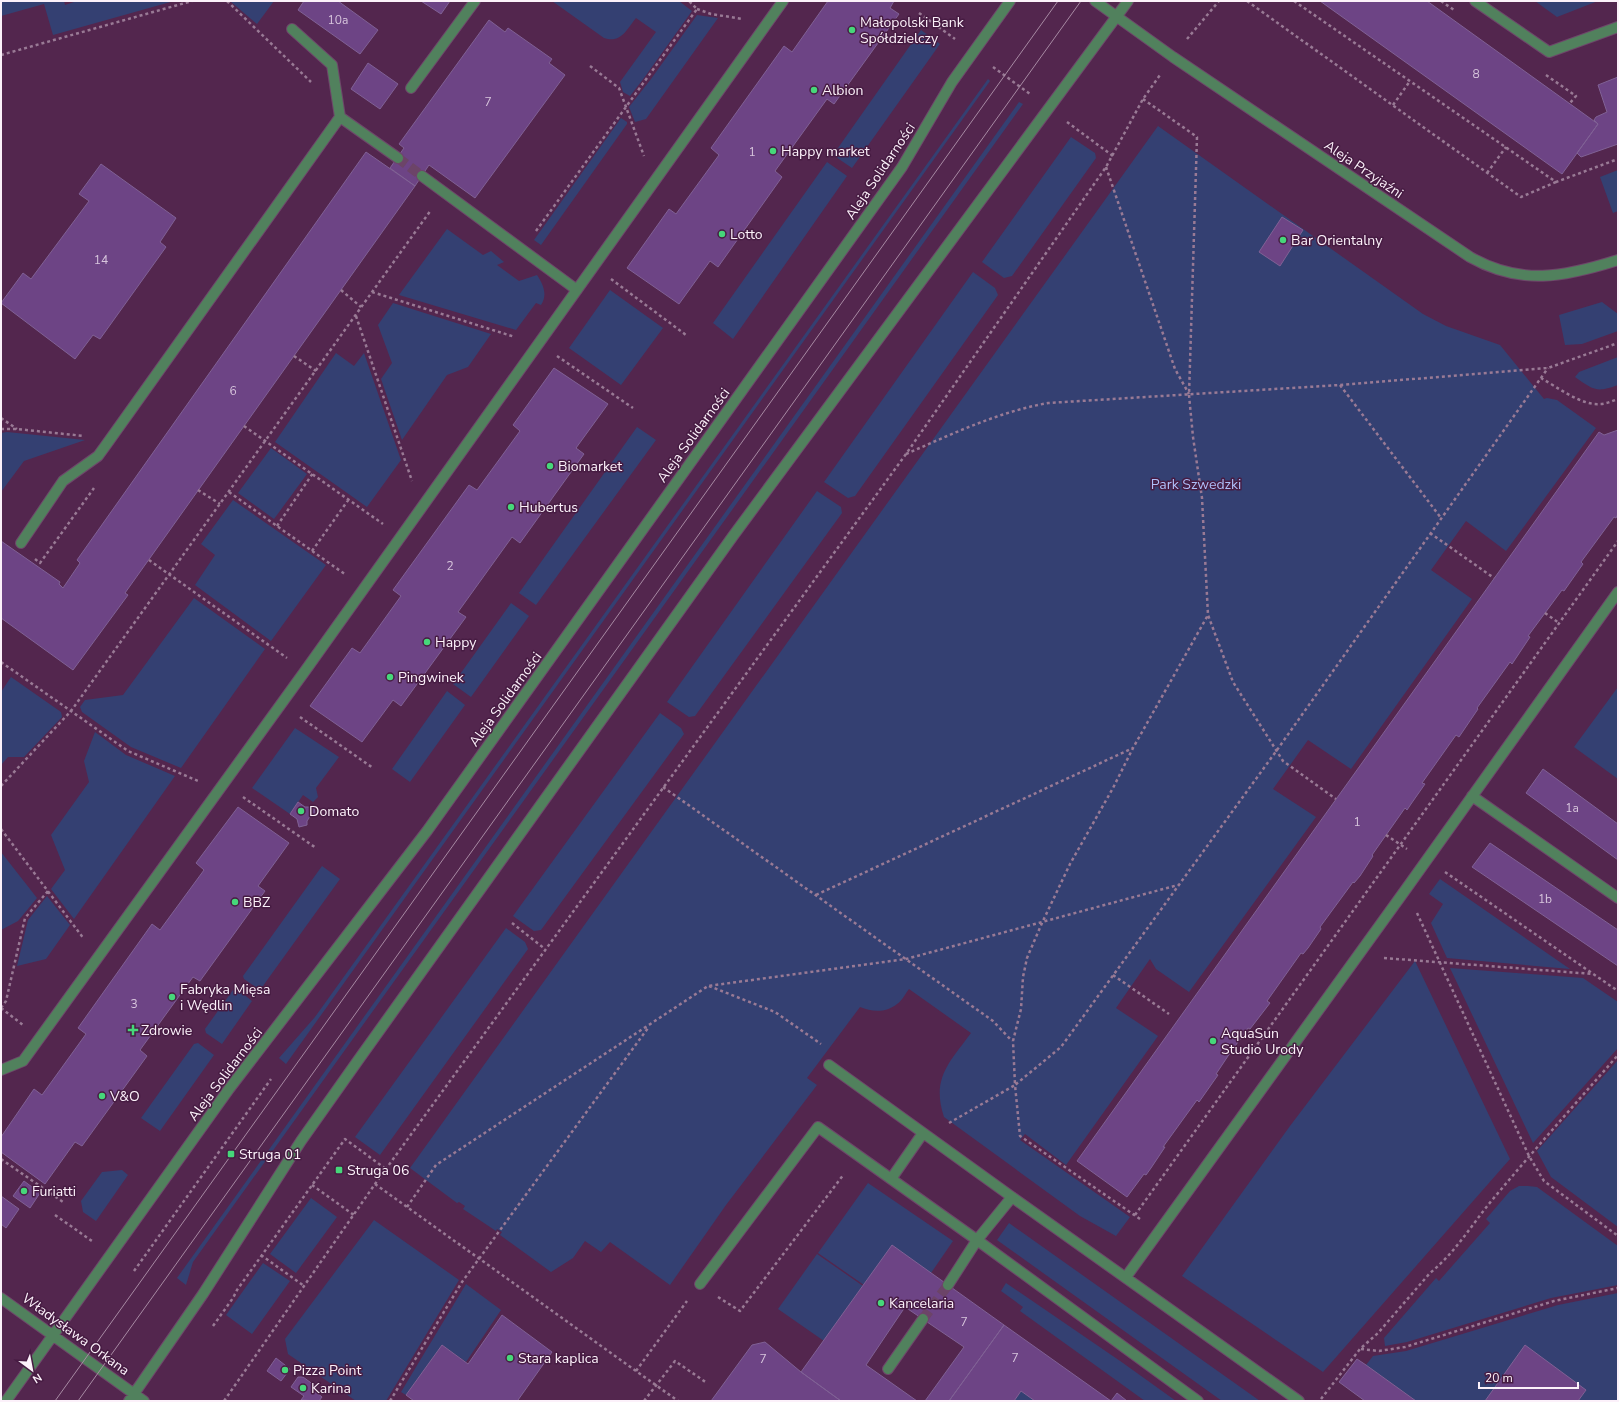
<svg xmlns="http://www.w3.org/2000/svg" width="1619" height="1402" font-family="'Nunito Sans',sans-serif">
	<rect width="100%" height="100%" fill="#53264e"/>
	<path fill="#344072" d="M 1,1 L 64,1 L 65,5 L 77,1 L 174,1 L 53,35 L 44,4 L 1,16 Z
		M 230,1 L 274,1 L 257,24 Z
		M 552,1 L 679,1 L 692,11 L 644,78 L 630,96 L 623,92 L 620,82 L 656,32 L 636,18 C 627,29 621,44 604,38 Z
		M 1535,1 L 1598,1 L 1557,17 Z
		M 697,15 L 718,18 L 646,119 L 635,122 L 629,107 L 651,79 Z
		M 921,30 L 940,44 L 852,168 L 833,155 Z
		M 988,79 L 990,81 L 286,1064 L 279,1058 L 315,1017 Z
		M 1019,102 L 1023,104 L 193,1262 L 186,1285 L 177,1278 Z
		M 621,118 L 627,122 L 627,124 L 541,245 L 534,240 Z
		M 1158,126 L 1423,314 L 1446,326 L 1500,345 L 1544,399 L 1547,398 L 1557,400 L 1596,428 L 1506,551 L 1466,521 L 1431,570 L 1472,599 L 1351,769 L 1308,740 L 1273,789 L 1316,817 L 1189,992 L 1156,969 L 1150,959 L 1116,1008 L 1158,1036 L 1066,1165 L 1025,1134 L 1020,1140 L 1130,1217 L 1116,1236 L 1080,1216 L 944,1117 C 931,1078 950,1062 971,1033 L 909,989 C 905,994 902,1001 897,1004 C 886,1013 872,1012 860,1007 L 807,1078 L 817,1085 L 726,1205 L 670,1285 L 610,1242 L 601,1252 L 585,1241 L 573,1258 L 551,1272 L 500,1235 L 502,1232 L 497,1229 L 496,1231 L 463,1209 L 465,1206 L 459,1202 L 457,1203 L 410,1168 Z
		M 1071,137 L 1095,153 L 1096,158 L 1012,276 L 1004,278 L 982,262 Z
		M 827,162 L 847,176 L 733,339 L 713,323 Z
		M 1618,170 L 1618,211 L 1613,213 L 1600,177 Z
		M 447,229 L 483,255 L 491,251 L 504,262 L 497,265 L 519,281 L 537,275 C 543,284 548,295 541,305 L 536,303 L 516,330 L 399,295 Z
		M 973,272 L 995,288 L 998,295 L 855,496 L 848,498 L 824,482 Z
		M 610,290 L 663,328 L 621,385 L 569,348 Z
		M 1602,302 L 1618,314 L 1618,331 L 1582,344 L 1565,345 L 1559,315 Z
		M 393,303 L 491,334 L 468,367 L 447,375 L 402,440 L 381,379 L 392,363 L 378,325 Z
		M 336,353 L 354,366 L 364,353 L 401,460 L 367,507 L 275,442 Z
		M 1618,357 L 1618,385 C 1596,393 1594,390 1575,377 L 1579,372 Z
		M 637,427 L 656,440 L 536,605 L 519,593 Z
		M 7,432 L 85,440 L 24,461 L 1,492 L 1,433 Z
		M 271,448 L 307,474 L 274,519 L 238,493 Z
		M 817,491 L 841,507 L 842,513 L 695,716 L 689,717 L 667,702 Z
		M 233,500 L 326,565 L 271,641 L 195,585 L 215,555 L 201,544 Z
		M 194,598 L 265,649 L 181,768 L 131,747 L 82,712 L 80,707 L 85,700 L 123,695 Z
		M 511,603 L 529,616 L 471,697 L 453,684 Z
		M 11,677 L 61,712 L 62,717 L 24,757 L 8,757 L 1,765 L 1,692 Z
		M 1618,687 L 1618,779 L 1574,747 Z
		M 447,691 L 465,705 L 410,782 L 392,769 Z
		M 660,713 L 681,728 L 684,734 L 541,930 L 534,931 L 513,916 Z
		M 295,728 L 339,757 L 316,788 L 318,797 L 313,802 L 303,795 L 290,814 L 252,788 Z
		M 95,732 L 126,755 L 175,776 L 74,919 L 51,889 L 65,870 L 51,835 L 89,782 L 84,761 Z
		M 1,852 L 37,898 L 18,921 L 1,930 Z
		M 322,866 L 340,879 L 260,990 L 244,979 L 243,976 Z
		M 1440,879 L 1570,969 L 1447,958 L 1431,923 L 1443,904 L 1429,894 Z
		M 47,896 L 70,925 L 46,959 L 17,966 L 28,920 Z
		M 506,928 L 525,942 L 528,949 L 380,1155 L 355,1137 Z
		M 1415,961 L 1510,1159 L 1323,1372 L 1182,1276 L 1290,1126 Z
		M 1450,968 L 1583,978 L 1618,1002 L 1618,1048 L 1533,1143 Z
		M 237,989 L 252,1001 L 222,1044 L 206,1033 L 205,1029 L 233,990 Z
		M 198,1043 L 214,1055 L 160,1131 L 141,1118 L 194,1044 Z
		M 1618,1060 L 1618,1227 L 1551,1177 L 1537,1151 Z
		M 122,1170 L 128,1175 L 96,1221 L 83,1212 L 81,1201 L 102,1172 Z
		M 868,1183 L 953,1241 L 931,1273 L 864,1285 L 818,1253 Z
		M 1519,1186 L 1528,1186 L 1537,1187 L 1618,1246 L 1618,1285 L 1551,1298 L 1407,1342 L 1385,1346 L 1384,1338 L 1436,1278 L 1439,1281 L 1490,1223 L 1486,1219 L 1510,1191 Z
		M 311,1198 L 337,1217 L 296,1273 L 270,1254 Z
		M 374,1220 L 459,1280 L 386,1401 L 356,1401 L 288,1354 L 285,1339 Z
		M 1009,1223 L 1260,1401 L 1222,1401 L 997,1240 Z
		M 817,1254 L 863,1286 L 824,1341 L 778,1309 Z
		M 263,1263 L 290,1281 L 252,1334 L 226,1315 Z
		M 1006,1283 L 1123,1363 L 1176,1401 L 1145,1401 L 1020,1311 L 1023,1307 L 1001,1291 Z
		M 466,1284 L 501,1310 L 466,1362 L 442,1345 L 406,1395 L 401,1392 Z
		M 1618,1293 L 1618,1401 L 1578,1401 L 1586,1390 L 1485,1401 L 1416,1401 L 1366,1365 L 1373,1356 L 1406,1351 L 1558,1305 Z
		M 1021,1391 L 1035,1401 L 1014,1401 Z"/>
	<path fill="#6d4485" stroke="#806195" d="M 304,1 L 338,1 L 378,30 L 360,54 L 298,10 Z
		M 421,1 L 450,1 L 441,14 Z
		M 828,1 L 894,1 L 890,8 L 899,14 L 834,104 L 827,99 L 775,171 L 782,177 L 718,267 L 710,261 L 679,304 L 627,268 L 669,209 L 676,214 L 719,155 L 711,148 L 784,46 L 792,52 Z
		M 1320,1 L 1427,1 L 1598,124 L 1562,174 Z
		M 489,20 L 505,32 L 508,28 L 552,59 L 549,63 L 565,75 L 475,198 L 429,165 L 415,186 L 390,168 L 404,148 L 399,144 Z
		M 368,63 L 398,84 L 380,109 L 351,89 Z
		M 1618,77 L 1618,144 L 1581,157 L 1577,153 L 1598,124 L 1594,120 L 1596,117 L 1607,112 L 1598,85 Z
		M 366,152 L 415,186 L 125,593 L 128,595 L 73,670 L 1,618 L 1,541 L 60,582 L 59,584 L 63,588 L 80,563 L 77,560 Z
		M 101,164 L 176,218 L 160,242 L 166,247 L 100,339 L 93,335 L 75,359 L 1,303 L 23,273 L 31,279 L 89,201 L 79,194 Z
		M 1282,217 L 1303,230 L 1280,266 L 1259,252 Z
		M 554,368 L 608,404 L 576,448 L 584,454 L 520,543 L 512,537 L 458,612 L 466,617 L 401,706 L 393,700 L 362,742 L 310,706 L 352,648 L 360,653 L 401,596 L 393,590 L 469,485 L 477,490 L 520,431 L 513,425 Z
		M 1618,430 L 1618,514 L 1616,518 L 1614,517 L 1581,562 L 1583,564 L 1564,591 L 1562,590 L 1528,636 L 1530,637 L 1512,664 L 1510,662 L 1477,708 L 1478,709 L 1459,737 L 1456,735 L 1422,783 L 1425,784 L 1411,804 L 1407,810 L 1405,808 L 1372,855 L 1373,856 L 1360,876 L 1354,883 L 1353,882 L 1320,927 L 1321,929 L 1308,948 L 1303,954 L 1301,953 L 1267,1001 L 1270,1003 L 1250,1029 L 1248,1028 L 1228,1056 L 1216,1074 L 1218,1075 L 1199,1102 L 1197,1100 L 1163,1147 L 1165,1147 L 1151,1168 L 1146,1175 L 1144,1174 L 1127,1197 L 1077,1161 L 1599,432 L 1604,435 Z
		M 1543,769 L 1618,824 L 1618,860 L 1526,793 Z
		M 298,802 L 305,807 L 314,807 L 315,814 L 311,815 L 307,821 L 307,825 L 299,827 L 297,819 L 290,814 Z
		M 238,807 L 289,843 L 258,886 L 265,891 L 200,981 L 193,977 L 140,1050 L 147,1056 L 82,1146 L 75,1142 L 45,1184 L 1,1152 L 1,1137 L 34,1089 L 42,1095 L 86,1034 L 78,1028 L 152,924 L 160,930 L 204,870 L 196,863 Z
		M 1490,843 L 1618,930 L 1618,966 L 1472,867 Z
		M 24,1181 L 40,1193 L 30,1208 L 13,1196 Z
		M 1,1196 L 19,1209 L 6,1228 L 1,1224 Z
		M 892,1245 L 1004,1325 L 949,1401 L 925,1401 L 964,1347 L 905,1307 L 866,1365 L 917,1401 L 841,1401 L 801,1372 Z
		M 502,1315 L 552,1352 L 518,1400 L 520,1401 L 414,1401 L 406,1395 L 442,1345 L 468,1364 Z
		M 1004,1325 L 1111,1401 L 1117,1393 L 1127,1401 L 1035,1401 L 1021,1391 L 1014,1401 L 949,1401 Z
		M 765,1342 L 801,1372 L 841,1401 L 711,1401 L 752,1345 Z
		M 1525,1345 L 1586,1390 L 1578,1401 L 1485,1401 Z
		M 276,1358 L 290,1369 L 281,1381 L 267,1371 Z
		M 1357,1359 L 1366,1365 L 1416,1401 L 1365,1401 L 1339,1382 Z
		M 298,1377 L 303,1377 L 314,1385 L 311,1388 L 322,1397 L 319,1401 L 301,1400 L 304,1396 L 291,1387 Z"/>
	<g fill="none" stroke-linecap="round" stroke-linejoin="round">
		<path stroke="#6c4468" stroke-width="10" stroke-dasharray="10 5" stroke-linecap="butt" d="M 398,158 L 422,176
			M 923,1319 L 948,1285"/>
		<g stroke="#6e466a" stroke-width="12">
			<path id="minor" d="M 1095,1 L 1173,57 L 1470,257 C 1521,286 1564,277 1618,260
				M 1475,1 L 1549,52 L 1618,27
				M 411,88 L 475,1
				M 340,117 L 398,158
				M 422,176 L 577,290
				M 21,543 L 63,481 L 98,456 L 106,445 L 340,117 L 332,65 L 292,29
				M 1472,796 L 1618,898
				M 829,1065 L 1012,1197 L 1299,1401
				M 1,1070 L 23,1061 L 305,671 L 783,1
				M 891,1179 L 923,1133
				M 1126,1277 L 1406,889 L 1618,592
				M 700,1284 L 818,1127 L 977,1240 L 1198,1401
				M 948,1285 L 977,1240 L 1012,1197
				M 1,1298 L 144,1401
				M 888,1369 L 923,1319
				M 6,1401 L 229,1089 L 427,831 L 902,167 L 952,82 L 1010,1
				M 129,1401 L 203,1294 L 301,1141 L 359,1059 L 733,536 L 1128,1"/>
		</g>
		<path stroke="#997a95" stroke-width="2.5" stroke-dasharray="3 3" stroke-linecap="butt" d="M 227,1 L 311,82
			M 1247,1 L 1521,197 L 1556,182
			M 1294,1 L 1556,182 L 1618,159
			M 1441,1 L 1454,10
			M 697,9 L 711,14 L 743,19
			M 919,13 L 955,39
			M 1187,39 L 1219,1
			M 1,55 L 192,1
			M 590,66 L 619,88 L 644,156
			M 993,67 L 1030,94
			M 1546,75 L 1576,96 L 1570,103
			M 1143,99 L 1197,137 L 1189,395 L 1193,437 L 1202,498 L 1208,615 L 1233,682 L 1283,761 L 1336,799
			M 1393,105 L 1410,81
			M 1067,122 L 1113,156
			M 1106,167 L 1175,369 L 1189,394
			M 1487,173 L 1506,147
			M 536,231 L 697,9 L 689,1
			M 611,279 L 686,335
			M 341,290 L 361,307
			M 372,292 L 515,337
			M 356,316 L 412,481
			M 294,356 L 316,371
			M 557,356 L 633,408
			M 1541,378 C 1557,387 1582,406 1600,404 C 1606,404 1612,401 1618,399
			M 1340,385 L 1441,518
			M 1,418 L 17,429
			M 244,426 L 383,524
			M 1,429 L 17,429 L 84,436
			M 906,454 C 952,434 998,412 1048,403 L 1340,385 L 1548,368 L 1618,343
			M 198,490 L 220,504
			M 229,492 L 346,575
			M 277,526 L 313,473
			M 1430,533 L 1494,578
			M 312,551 L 349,499
			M 35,559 L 40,563 L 94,488
			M 149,560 L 287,658
			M 1545,613 L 1559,623
			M 1,662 L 128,751 L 198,781
			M 300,717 L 373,768
			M 1,786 L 71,711 L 431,210
			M 663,787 L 993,1021 L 1012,1041
			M 243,797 L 316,848
			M 1,829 L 84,939
			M 1386,835 L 1407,849
			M 1445,872 L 1618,991
			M 816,895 L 1133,748
			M 1417,913 L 1529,1156 L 1544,1181 L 1618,1236
			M 512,923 L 545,949
			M 1384,958 L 1593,974
			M 1113,975 L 1169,1014
			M 709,986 L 775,1012 L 821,1044
			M 1,1008 L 6,1001 L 25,918 L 48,891
			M 1,1008 L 23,1025
			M 949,1123 L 1015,1085 L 1013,1041 L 1021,1009 L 1023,977 L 1027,958 L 1042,923 L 1070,864 L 1113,788 L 1133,748 L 1208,615
			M 1,1159 L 63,1202
			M 375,1184 L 678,1401
			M 312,1185 L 354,1215
			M 407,1207 L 436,1165 L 708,986 L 906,959 L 1178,885
			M 55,1215 L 92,1241
			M 1135,1215 L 1618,541
			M 1140,1219 L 1020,1136 L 1015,1085 L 1061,1047 L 1277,750 L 1548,368
			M 261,1255 L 304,1286
			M 134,1271 L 271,1079
			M 718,1297 L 740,1311 L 844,1174
			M 213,1326 L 233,1298 L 237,1290 L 345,1139 L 386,1169
			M 1361,1349 L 1379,1351 L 1405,1347 L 1554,1301 L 1618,1288
			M 636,1371 L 687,1301
			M 1321,1399 L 1360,1349 L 1378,1333 L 1430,1273 C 1456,1252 1472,1224 1493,1199 C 1534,1150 1576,1103 1618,1055
			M 224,1401 L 375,1184 L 906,454 L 1106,167 L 1143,99 L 1160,75
			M 390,1401 L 462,1282 L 648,1028
			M 644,1401 L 675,1361 L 707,1383"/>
		<use href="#minor" stroke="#51815d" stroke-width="10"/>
		<path stroke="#a78aa3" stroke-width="1" d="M 55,1401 L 1058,1
			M 78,1401 L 1081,1"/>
	</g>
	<g fill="#46d77a" stroke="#471c43" stroke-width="1.5">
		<circle cx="852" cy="30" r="4"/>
		<circle cx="814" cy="90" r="4"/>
		<circle cx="773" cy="151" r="4"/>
		<circle cx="722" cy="234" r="4"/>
		<circle cx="1283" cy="240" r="4"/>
		<circle cx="550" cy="466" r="4"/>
		<circle cx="511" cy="507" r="4"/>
		<circle cx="427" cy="642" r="4"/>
		<circle cx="390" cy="677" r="4"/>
		<circle cx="301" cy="811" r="4"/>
		<circle cx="235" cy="902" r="4"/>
		<circle cx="172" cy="997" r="4"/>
		<path d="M131 1024h4v4h4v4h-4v4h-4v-4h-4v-4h4z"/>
		<circle cx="1213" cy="1041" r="4"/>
		<circle cx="102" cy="1096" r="4"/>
		<rect x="227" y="1150" width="8" height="8" rx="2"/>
		<rect x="335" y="1166" width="8" height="8" rx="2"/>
		<circle cx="24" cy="1191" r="4"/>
		<circle cx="881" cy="1303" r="4"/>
		<circle cx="510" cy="1358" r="4"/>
		<circle cx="285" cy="1370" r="4"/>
		<circle cx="303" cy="1388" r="4"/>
	</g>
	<g text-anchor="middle" stroke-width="3" stroke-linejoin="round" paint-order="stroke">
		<g font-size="12" fill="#d8c6dd">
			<text x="338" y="24">10a</text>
			<text x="1476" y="78">8</text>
			<text x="488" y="106">7</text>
			<text x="752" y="156">1</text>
			<text x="101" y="264">14</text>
			<text x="233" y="395">6</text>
			<text x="450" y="570">2</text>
			<text x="1572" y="812">1a</text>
			<text x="1357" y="826">1</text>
			<text x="1545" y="903">1b</text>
			<text x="134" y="1008">3</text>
			<text x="964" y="1326">7</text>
			<text x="1015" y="1362">7</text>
			<text x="763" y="1363">7</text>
		</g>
		<g font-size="14" fill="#fcf1fa" stroke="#471c43" text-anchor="start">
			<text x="860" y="27">Małopolski Bank<tspan x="860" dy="16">Spółdzielczy</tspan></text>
			<text x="822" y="95">Albion</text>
			<text x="781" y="156">Happy market</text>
			<text x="730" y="239">Lotto</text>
			<text x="1291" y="245">Bar Orientalny</text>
			<text x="558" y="471">Biomarket</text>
			<text x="519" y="512">Hubertus</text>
			<text x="435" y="647">Happy</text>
			<text x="398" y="682">Pingwinek</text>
			<text x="309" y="816">Domato</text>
			<text x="243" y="907">BBZ</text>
			<text x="180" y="994">Fabryka Mięsa<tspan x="180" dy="16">i Wędlin</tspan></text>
			<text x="141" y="1035">Zdrowie</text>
			<text x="1221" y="1038">AquaSun<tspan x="1221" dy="16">Studio Urody</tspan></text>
			<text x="110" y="1101">V&amp;O</text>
			<text x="239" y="1159">Struga 01</text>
			<text x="347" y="1175">Struga 06</text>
			<text x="32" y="1196">Furiatti</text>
			<text x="889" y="1308">Kancelaria</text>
			<text x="518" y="1363">Stara kaplica</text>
			<text x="293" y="1375">Pizza Point</text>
			<text x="311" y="1393">Karina</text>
		</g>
		<g font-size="14" fill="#fcf1fa" stroke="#471c43">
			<text transform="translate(1364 169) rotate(34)" y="5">Aleja Przyjaźni</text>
			<text transform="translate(880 171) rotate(-56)" y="5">Aleja Solidarności</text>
			<text transform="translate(693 435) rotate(-54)" y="5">Aleja Solidarności</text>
			<text transform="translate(505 699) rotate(-54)" y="5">Aleja Solidarności</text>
			<text transform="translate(225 1074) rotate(-53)" y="5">Aleja Solidarności</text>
			<text transform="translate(76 1334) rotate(36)" y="5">Władysława Orkana</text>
		</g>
		<g font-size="14" fill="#adbff9" stroke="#471c43">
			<text x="1196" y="489">Park Szwedzki</text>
		</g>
	</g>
	<rect width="1619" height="1402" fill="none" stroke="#fcf1fa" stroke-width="4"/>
	<g transform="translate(32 1370) rotate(148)" stroke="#471c43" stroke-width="3" paint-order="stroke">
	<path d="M0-3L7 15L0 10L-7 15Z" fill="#fcf1fa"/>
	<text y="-6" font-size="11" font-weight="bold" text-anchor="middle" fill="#fcf1fa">N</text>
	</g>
	<path d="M1479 1382v6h99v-6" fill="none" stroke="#fcf1fa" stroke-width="2"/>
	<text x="1485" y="1382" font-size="12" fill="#fcf1fa" stroke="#471c43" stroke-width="3" paint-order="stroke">20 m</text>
</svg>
